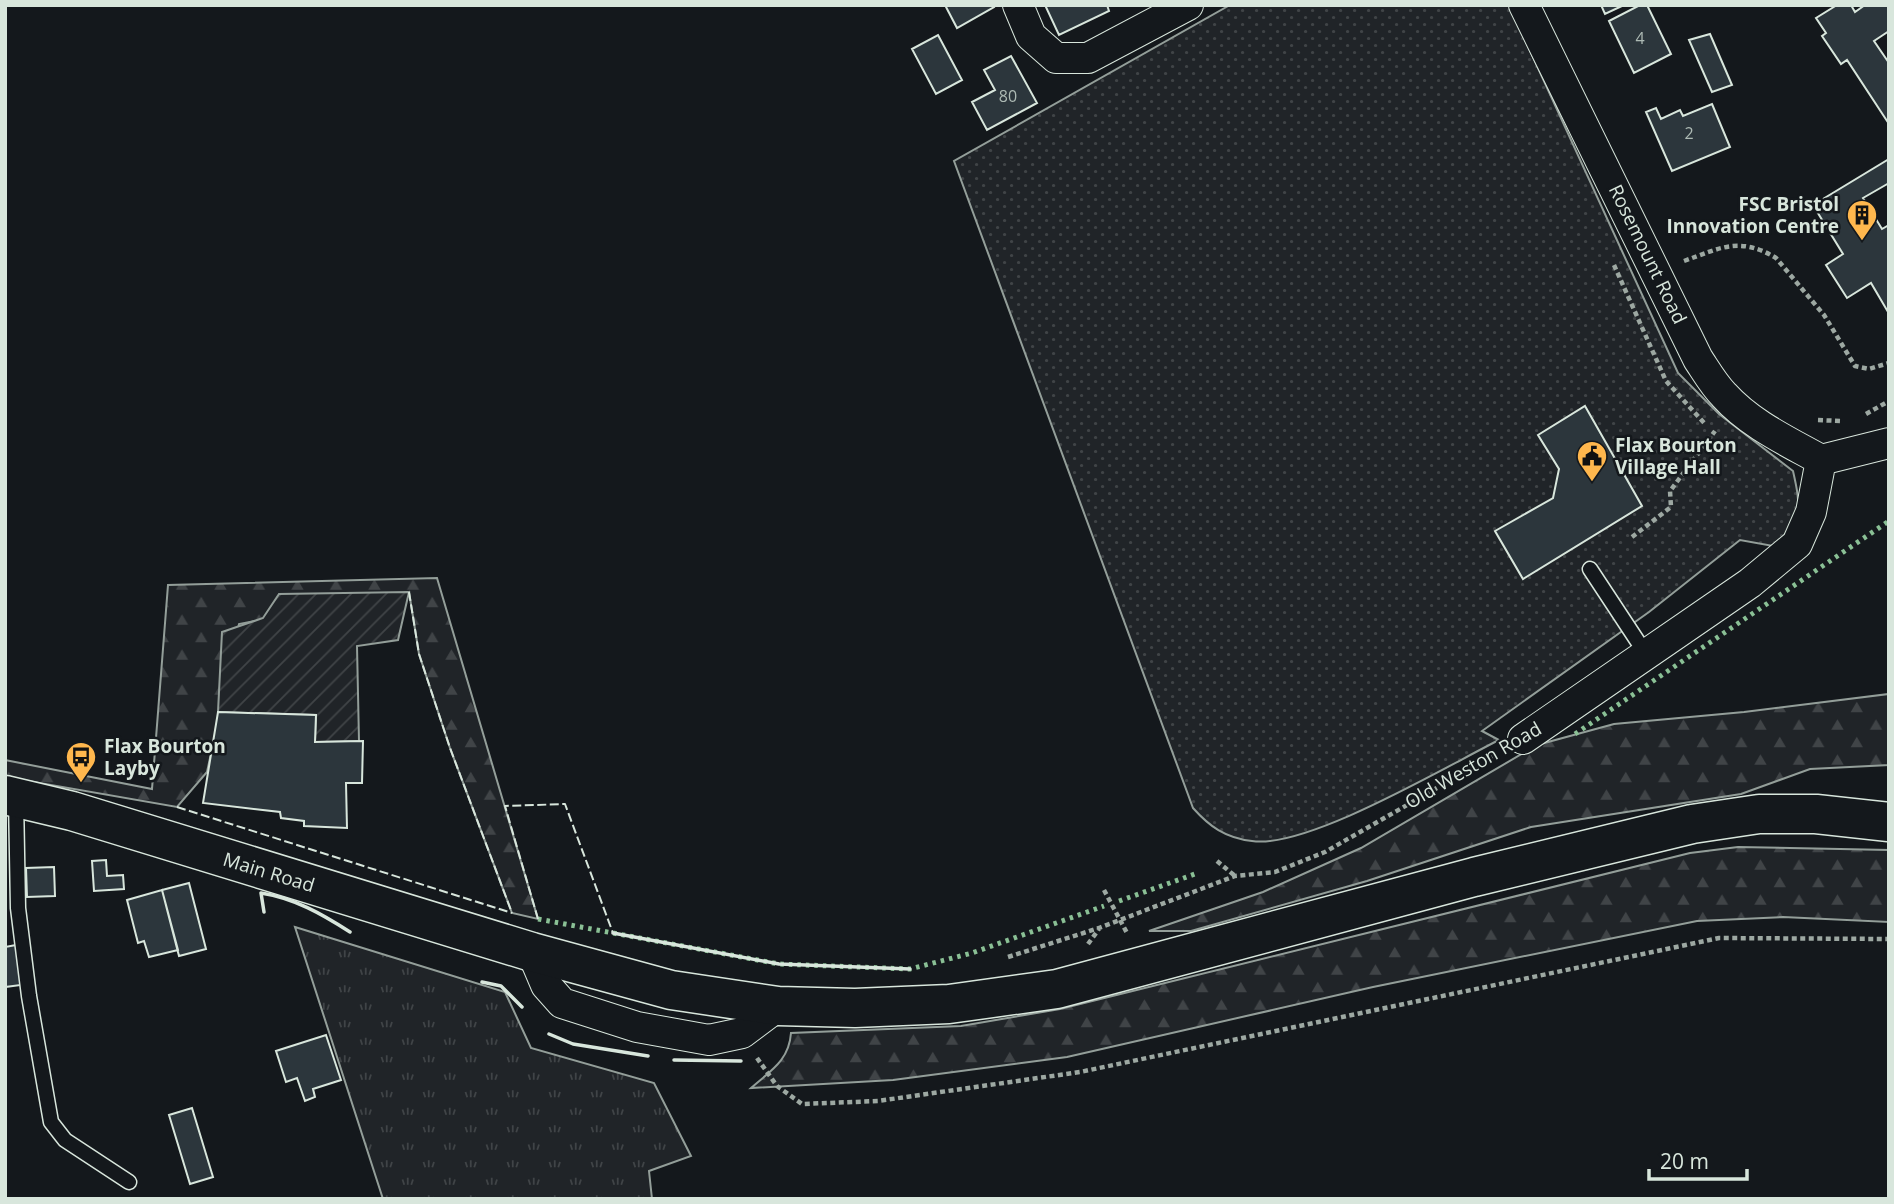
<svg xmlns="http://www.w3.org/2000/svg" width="1894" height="1204" font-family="'Open Sans',sans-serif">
	<defs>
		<pattern id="grass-tufts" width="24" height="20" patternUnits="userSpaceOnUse" patternTransform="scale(1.75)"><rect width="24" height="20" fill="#202428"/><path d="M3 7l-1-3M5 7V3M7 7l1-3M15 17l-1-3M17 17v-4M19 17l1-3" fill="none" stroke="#404447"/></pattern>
		<pattern id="forest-firs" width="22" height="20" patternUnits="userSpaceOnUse" patternTransform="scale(1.75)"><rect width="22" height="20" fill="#202428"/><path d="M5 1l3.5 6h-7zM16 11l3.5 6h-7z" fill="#404447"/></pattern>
		<pattern id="park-dots" width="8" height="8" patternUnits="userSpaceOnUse" patternTransform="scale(1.75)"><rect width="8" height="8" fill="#202428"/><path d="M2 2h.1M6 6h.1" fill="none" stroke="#404447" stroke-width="1.8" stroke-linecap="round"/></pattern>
		<pattern id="garden-furrows" width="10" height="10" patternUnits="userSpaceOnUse" patternTransform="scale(1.75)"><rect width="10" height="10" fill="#202428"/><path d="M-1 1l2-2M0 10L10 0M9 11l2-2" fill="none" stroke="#404447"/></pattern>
	</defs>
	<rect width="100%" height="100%" fill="#14181c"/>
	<path fill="url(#grass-tufts)" stroke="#939e99" stroke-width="2" d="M 295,927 L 505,992 L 531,1048 L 654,1083 L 691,1156 L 649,1171 L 652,1199 L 383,1199 Z"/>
	<path fill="url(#forest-firs)" stroke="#939e99" stroke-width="2" d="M 437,578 L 538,919 L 512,913 L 450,748 L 419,654 L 409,592 L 239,624 L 207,772 L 177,807 L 5,777 L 5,760 L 152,789 L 168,585 Z
		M 1889,694 L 1889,765 L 1810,769 L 1741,794 L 1531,827 L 1367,881 L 1191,931 L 1149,931 L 1263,892 L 1361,848 L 1537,745 L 1614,724 L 1744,712 Z
		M 1738,847 L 1889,850 L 1889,922 L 1783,917 L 1697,921 L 1373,987 L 1067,1057 L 893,1080 L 751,1088 C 770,1071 789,1061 791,1033 L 961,1026 L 1060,1009 L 1690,853 Z"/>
	<path fill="url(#park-dots)" stroke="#939e99" stroke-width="2" d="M 1230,5 L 1509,5 L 1678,373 L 1719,414 L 1793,471 C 1801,506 1803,521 1773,546 L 1740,540 L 1649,612 L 1482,731 L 1499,740 C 1445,767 1307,849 1252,841 C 1225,838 1209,826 1193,808 L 954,161 Z"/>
	<path fill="url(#garden-furrows)" stroke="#939e99" stroke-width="2" d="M 409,592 L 398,640 L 357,646 L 359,741 L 315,742 L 316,715 L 218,712 L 222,632 L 263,618 L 279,594 Z"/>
	<path fill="#2c363c" stroke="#d8e6dc" stroke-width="2" d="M 945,5 L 993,5 L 994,7 L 957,28 Z
		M 1045,5 L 1107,5 L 1109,11 L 1059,35 Z
		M 1601,5 L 1624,5 L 1605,14 Z
		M 1640,5 L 1647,5 L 1671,54 L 1634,73 L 1609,21 Z
		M 1837,5 L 1851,5 L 1855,12 L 1865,5 L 1889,5 L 1889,31 L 1874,41 L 1889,63 L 1889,124 L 1847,60 L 1841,64 L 1822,36 L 1826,33 L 1816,18 Z
		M 1710,34 L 1732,85 L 1712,92 L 1689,40 Z
		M 938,35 L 962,80 L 936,94 L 912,49 Z
		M 1011,56 L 1037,103 L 987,130 L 972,102 L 995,90 L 984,70 Z
		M 1712,104 L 1730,147 L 1672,171 L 1646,112 L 1656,108 L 1661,119 L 1680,110 L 1683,116 Z
		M 1889,159 L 1889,183 L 1863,198 L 1882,229 L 1889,225 L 1888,312 L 1871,283 L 1847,298 L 1826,265 L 1843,254 L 1813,205 Z
		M 1585,406 L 1642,506 L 1523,579 L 1495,531 L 1553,498 L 1559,469 L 1538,435 Z
		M 218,712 L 316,715 L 315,742 L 363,741 L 362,783 L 346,783 L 347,828 L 304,826 L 304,821 L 281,818 L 280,812 L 203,803 Z
		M 106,860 L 107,876 L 123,875 L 124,889 L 94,891 L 92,861 Z
		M 54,867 L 55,896 L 27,897 L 26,868 Z
		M 189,883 L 206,949 L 179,956 L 162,890 Z
		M 162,890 L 178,950 L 149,957 L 144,941 L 138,943 L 127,900 Z
		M 16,945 L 21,985 L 5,987 L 5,947 Z
		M 326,1035 L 341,1080 L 313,1089 L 315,1097 L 305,1101 L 297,1078 L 286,1082 L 276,1051 Z
		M 192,1108 L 213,1177 L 190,1184 L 169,1115 Z"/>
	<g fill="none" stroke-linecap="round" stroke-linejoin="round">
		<g stroke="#d8e6dc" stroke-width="17">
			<path id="lane" d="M 1590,569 L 1646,654
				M 16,799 L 18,908 L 29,996 L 51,1122 L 65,1140 L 129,1182"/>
		</g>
		<g stroke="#d8e6dc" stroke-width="32">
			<path id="street" d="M 1018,5 L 1031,36 L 1056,58 L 1088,58 L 1188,5
				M 1524,5 L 1698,359 C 1706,371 1714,385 1724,395 C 1750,424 1787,441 1821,460
				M 1821,460 L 1889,443
				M 1523,739 L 1750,583 L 1797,544 L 1811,512 L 1821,460
				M 532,952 L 546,985 L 562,1003 L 637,1027 L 709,1040 L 742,1033 L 778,1006"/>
		</g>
		<g stroke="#d8e6dc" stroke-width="41">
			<path id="primary" d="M 5,795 L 72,811 L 532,952 L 671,990 L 778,1006 L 855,1008 L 949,1004 L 1057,989 L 1474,877 L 1692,824 L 1759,814 L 1816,814 L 1889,822"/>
		</g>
		<path stroke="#9da8a2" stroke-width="4.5" stroke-dasharray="5 3.5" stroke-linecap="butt" d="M 1684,261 C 1720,248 1740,236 1776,258 L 1824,315 L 1855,366 L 1869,369 L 1889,363
			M 1614,265 L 1666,381 L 1706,425
			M 1866,414 L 1889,401
			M 1818,420 L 1840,421
			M 1632,537 L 1671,507 L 1670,491 L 1715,431
			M 1217,861 L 1235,876
			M 1104,890 L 1127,933
			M 1088,944 L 1099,929
			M 1008,957 L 1099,928 L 1235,876 L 1275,872 L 1325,852 L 1498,753
			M 757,1058 L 777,1086 L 802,1104 L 878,1101 L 1080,1072 L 1719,938 L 1889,939"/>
		<use href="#lane" stroke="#14181c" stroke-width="14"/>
		<use href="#street" stroke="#14181c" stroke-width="30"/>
		<use href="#primary" stroke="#14181c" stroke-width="38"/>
		<path stroke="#8ac095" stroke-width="5" stroke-dasharray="3.5 5" stroke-linecap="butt" d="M 1575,734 L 1889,521
			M 1119,901 L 1195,874
			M 538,919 L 779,964 L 910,969 L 972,953 L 1104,906"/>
		<path stroke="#d8e6dc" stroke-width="2" stroke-dasharray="9 3.5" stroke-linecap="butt" d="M 409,592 L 419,654 L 450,748 L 512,913
			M 177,807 L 512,913
			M 538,919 L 505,806 L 565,804 L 613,933"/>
		<path stroke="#d8e6dc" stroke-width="3.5" d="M 264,912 L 261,893 C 294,898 322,914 350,932
			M 613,933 L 779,964 L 910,969
			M 482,982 L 501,986 L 522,1007
			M 549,1034 L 573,1044 L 648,1056
			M 674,1060 L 741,1061"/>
	</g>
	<defs>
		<g id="building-pin" transform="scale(1.575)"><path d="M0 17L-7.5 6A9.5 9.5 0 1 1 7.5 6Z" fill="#ffb74d" stroke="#14181c"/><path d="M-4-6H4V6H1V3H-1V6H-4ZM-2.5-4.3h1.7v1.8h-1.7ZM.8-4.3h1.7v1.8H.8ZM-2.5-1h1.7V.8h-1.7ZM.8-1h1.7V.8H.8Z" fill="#111"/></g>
		<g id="civic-pin" transform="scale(1.575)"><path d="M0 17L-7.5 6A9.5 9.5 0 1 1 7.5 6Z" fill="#ffb74d" stroke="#14181c"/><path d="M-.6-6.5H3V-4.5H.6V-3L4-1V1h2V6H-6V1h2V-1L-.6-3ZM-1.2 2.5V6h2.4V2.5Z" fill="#111"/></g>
		<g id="bus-pin" transform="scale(1.575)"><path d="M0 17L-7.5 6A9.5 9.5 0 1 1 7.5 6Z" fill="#ffb74d" stroke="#14181c"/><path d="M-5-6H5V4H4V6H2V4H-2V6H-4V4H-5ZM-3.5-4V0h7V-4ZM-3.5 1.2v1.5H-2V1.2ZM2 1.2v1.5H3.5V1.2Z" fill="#111"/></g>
	</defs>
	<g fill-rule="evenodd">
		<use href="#building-pin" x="1862" y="215"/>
		<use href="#civic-pin" x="1592" y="456"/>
		<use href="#bus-pin" x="81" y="757"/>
	</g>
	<g text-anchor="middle" stroke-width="5" stroke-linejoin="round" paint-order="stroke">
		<g font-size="16" fill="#adbab4">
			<text x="1640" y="44">4</text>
			<text x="1008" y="102">80</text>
			<text x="1689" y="139">2</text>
		</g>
		<g font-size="19" font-weight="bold" fill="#d8e6dc" stroke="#14181c" text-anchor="start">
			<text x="1839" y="211" text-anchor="end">FSC Bristol<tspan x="1839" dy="22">Innovation Centre</tspan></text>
			<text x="1615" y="452">Flax Bourton<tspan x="1615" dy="22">Village Hall</tspan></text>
			<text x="104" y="753">Flax Bourton<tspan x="104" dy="22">Layby</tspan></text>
		</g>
		<g font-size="19" fill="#d8e6dc" stroke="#14181c">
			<text transform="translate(1648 254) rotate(64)" y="7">Rosemount Road</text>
			<text transform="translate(1473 765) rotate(-30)" y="7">Old Weston Road</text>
			<text transform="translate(269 872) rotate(17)" y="7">Main Road</text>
		</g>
	</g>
	<rect width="1894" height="1204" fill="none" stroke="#d8e6dc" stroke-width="14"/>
	<path d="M1649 1169v10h98v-10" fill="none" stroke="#d8e6dc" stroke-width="3.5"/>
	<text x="1660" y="1169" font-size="21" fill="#d8e6dc" stroke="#14181c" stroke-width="5" paint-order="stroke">20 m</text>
</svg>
